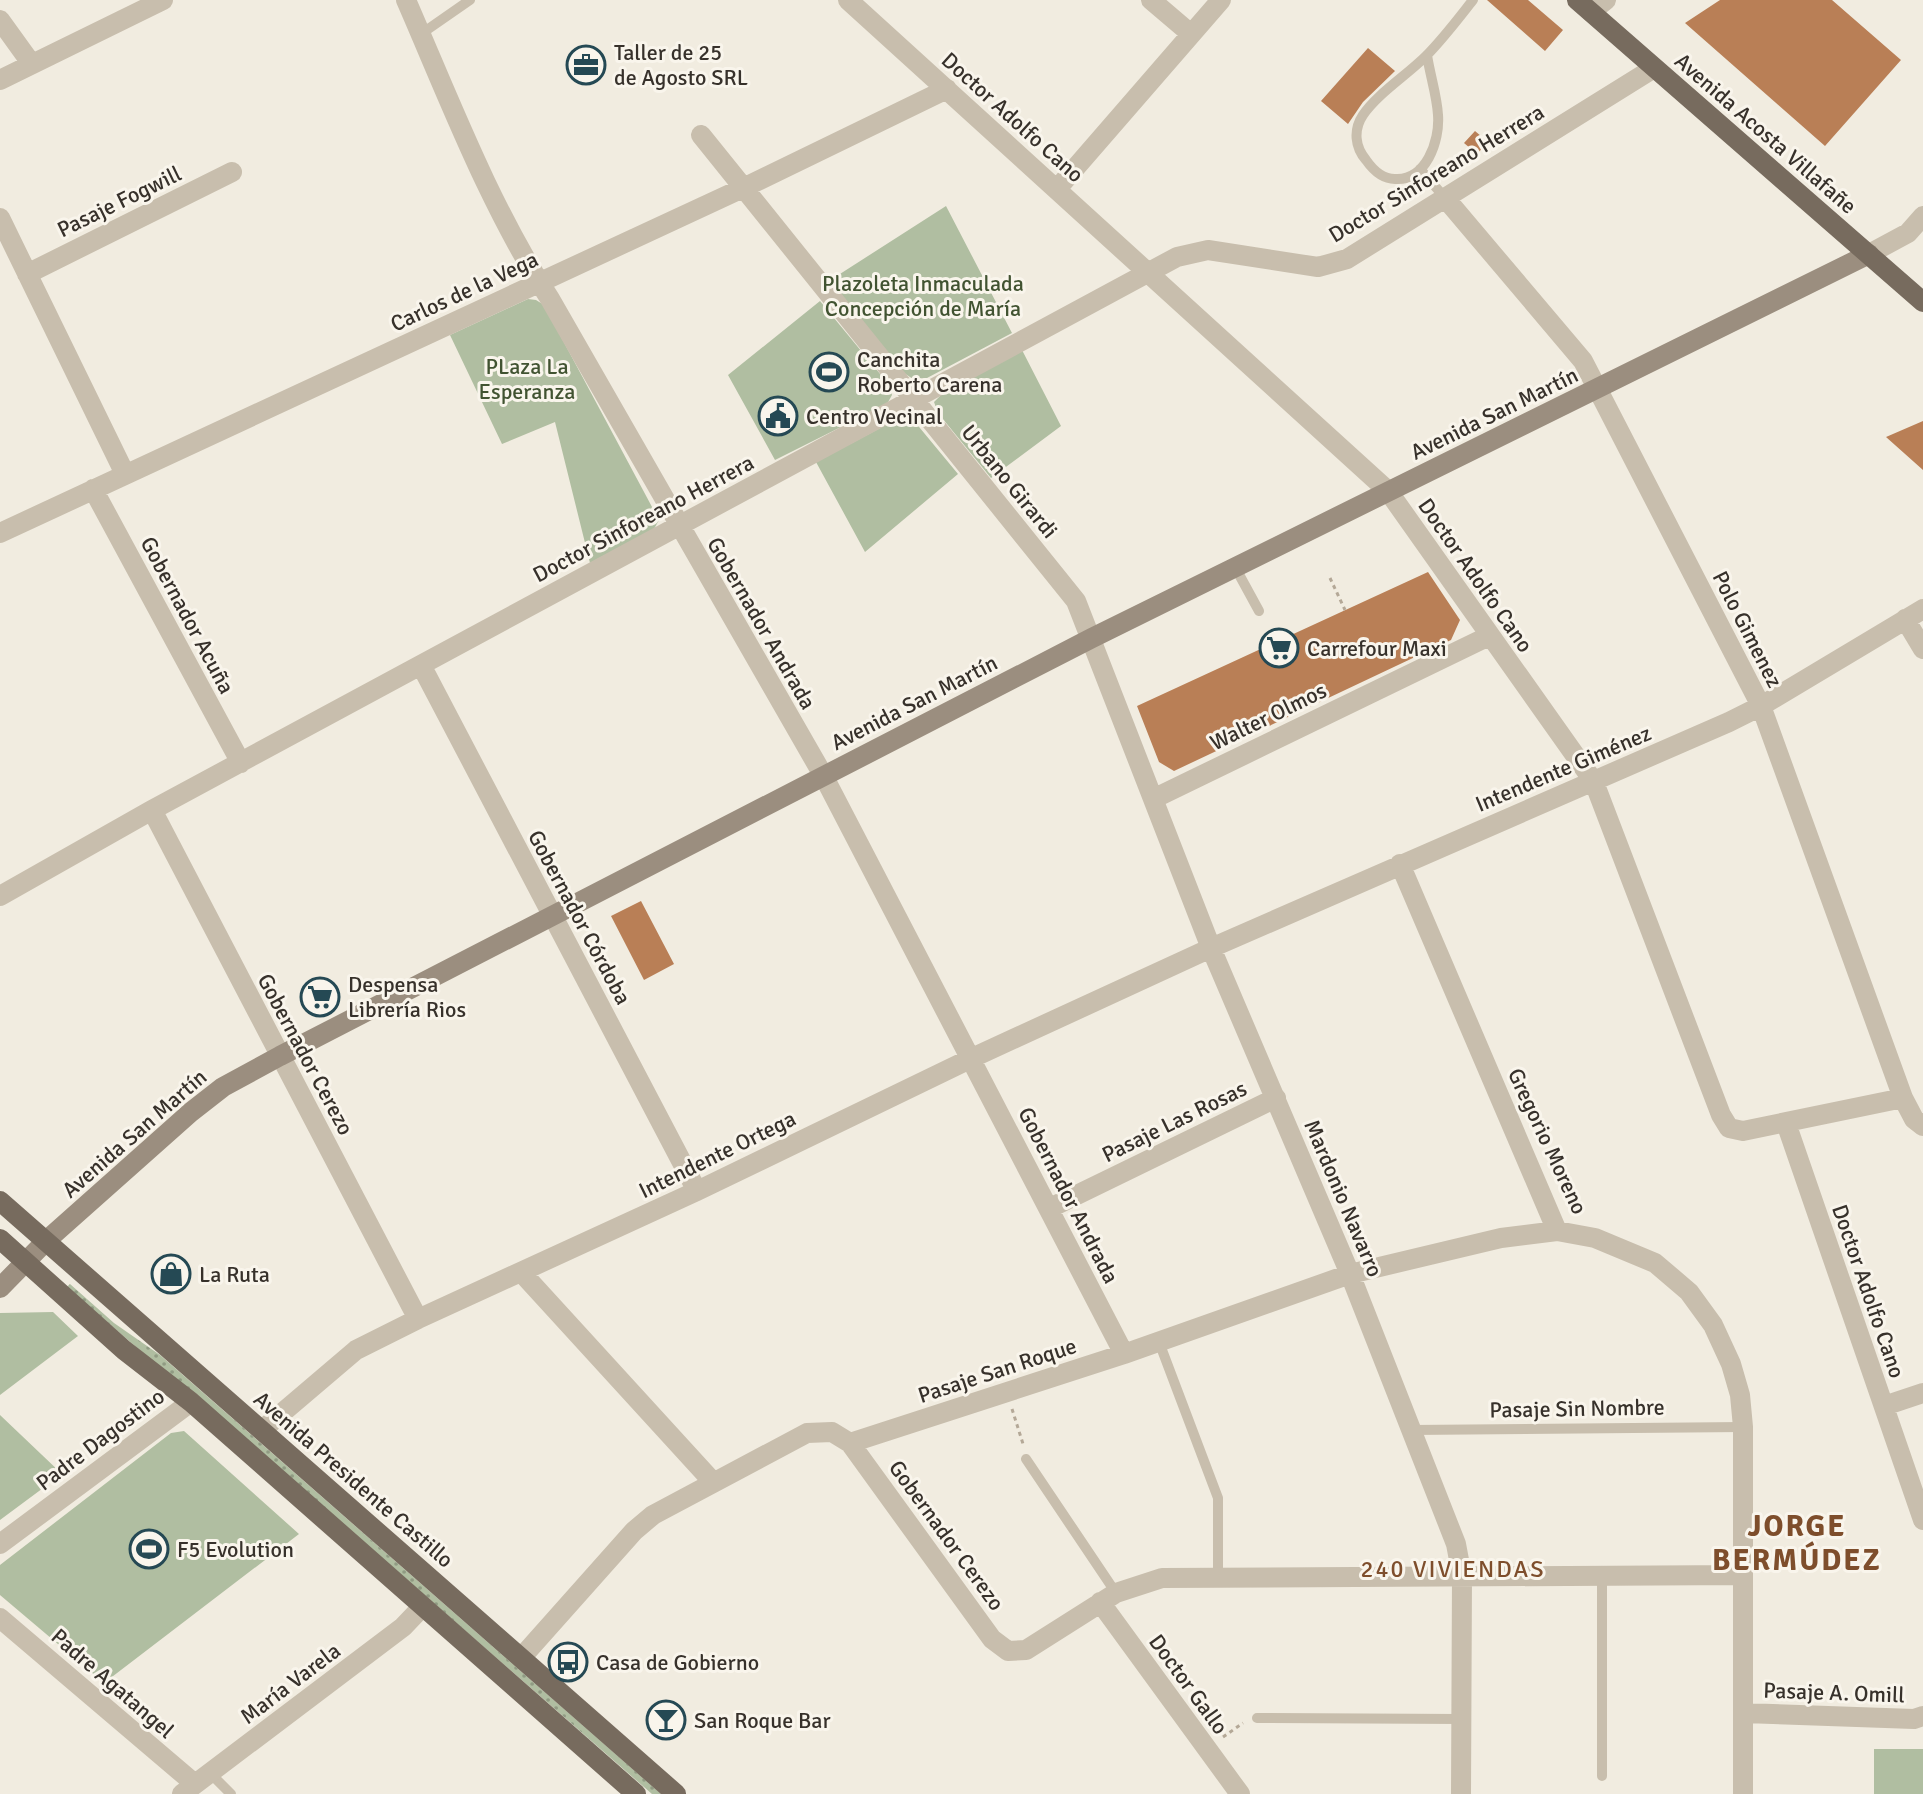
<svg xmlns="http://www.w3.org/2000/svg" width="1923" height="1794" font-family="Signika,sans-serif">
	<defs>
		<pattern id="grass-dots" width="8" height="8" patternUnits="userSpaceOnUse" patternTransform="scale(2)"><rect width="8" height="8" fill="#b0bea1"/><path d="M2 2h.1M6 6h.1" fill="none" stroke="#909b83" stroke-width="1.8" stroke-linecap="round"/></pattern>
	</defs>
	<rect width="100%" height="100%" fill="#f1ece0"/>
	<path fill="url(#grass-dots)" d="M 70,1284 L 114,1323 L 160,1355 L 661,1794 L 652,1794 L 191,1391 L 166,1373 L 67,1287 Z"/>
	<path fill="#b0bea1" d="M 946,206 L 1012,333 L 927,378 L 913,379 L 904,373 L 829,281 Z
		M 528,299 L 536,300 L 544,305 L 659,520 L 654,529 L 590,563 L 555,422 L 502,444 L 450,335 Z
		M 820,301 L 890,386 L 892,395 L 887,404 L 775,460 L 728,375 Z
		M 1022,350 L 1061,426 L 991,478 L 938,413 L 934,402 L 943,393 Z
		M 910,416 L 958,474 L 865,552 L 816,462 L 901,417 Z
		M 53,1312 L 78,1336 L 0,1395 L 0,1313 Z
		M 0,1415 L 62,1474 L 0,1520 Z
		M 184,1431 L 299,1534 L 104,1683 L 0,1595 L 0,1565 L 171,1433 Z
		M 1874,1749 L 1923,1749 L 1923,1794 L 1874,1794 Z"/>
	<path fill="#b97f56" d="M 1487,0 L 1528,0 L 1563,30 L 1545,51 Z
		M 1720,0 L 1832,0 L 1901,60 L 1825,146 L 1685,23 Z
		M 1368,48 L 1395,71 L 1363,102 L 1348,124 L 1321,101 Z
		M 1475,131 L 1488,142 L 1477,154 L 1464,143 Z
		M 1923,421 L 1923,470 L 1886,437 Z
		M 1428,572 L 1460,620 L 1451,640 L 1174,771 L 1159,762 L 1137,706 Z
		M 641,901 L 674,964 L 644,980 L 611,916 Z"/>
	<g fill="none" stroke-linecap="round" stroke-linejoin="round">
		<path stroke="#b4a897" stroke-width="3" stroke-dasharray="4 4" stroke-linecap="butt" d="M 1330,578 L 1345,610
			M 1012,1409 L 1024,1447
			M 1223,1737 L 1243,1723"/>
		<path stroke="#c8bead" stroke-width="10" d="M 421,34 L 470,0
			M 1427,55 C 1430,75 1437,96 1438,115 C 1440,141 1426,181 1395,179 C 1382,179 1373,170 1366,160 C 1355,147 1353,130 1363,115 C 1377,94 1407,75 1426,56 C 1443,39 1458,19 1473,0
			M 1420,169 L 1446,199
			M 1235,567 L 1259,611
			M 1159,1342 L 1218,1498 L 1218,1577
			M 1411,1430 L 1743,1427
			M 1026,1459 L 1116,1593
			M 1257,1718 L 1461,1719
			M 210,1773 L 231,1794
			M 1602,1776 L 1602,1575"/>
		<path stroke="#c8bead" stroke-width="20" d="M 406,0 C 450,101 490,207 550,299 L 823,775 L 1124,1354
			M 848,0 L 1388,491 L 1594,782 L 1721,1115 L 1729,1128 L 1743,1131 L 1903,1098
			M 1151,0 L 1191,34
			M 1591,12 L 1606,0
			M 0,20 L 31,63
			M 0,80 L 163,0
			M 701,135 L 1076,601 L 1211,948 L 1350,1274 L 1456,1544 L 1462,1576 L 1461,1794
			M 1057,189 L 1221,0
			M 1446,199 L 1583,361 L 1598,390 L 1761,706 L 1903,1098 L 1914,1119 L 1923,1126
			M 0,218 L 125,474
			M 1869,254 L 1908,233 L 1923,216
			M 27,274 L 232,172
			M 93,489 L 241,763
			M 0,533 L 743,188 L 947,89
			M 1905,619 L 1923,649
			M 421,665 L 697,1191
			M 1155,798 L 1489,636
			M 152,810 L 418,1319
			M 1400,864 L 1557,1231
			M 0,896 L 152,810 L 1177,257 L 1208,250 L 1318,267 L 1347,259 L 1654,68
			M 1786,1123 L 1923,1520
			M 1050,1208 L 1276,1098
			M 522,1273 L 713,1482
			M 1884,1406 L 1923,1393
			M 262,1430 L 356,1350 L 418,1319 L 697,1191 L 972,1058 L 1211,948 L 1729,722 L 1761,706 L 1923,609
			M 850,1443 L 1124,1354 L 1350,1274 L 1501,1238 L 1557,1231 L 1595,1238 L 1655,1263 L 1689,1292 L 1713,1325 L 1731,1364 L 1740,1395 L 1743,1427 L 1743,1794
			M 0,1544 L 191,1402
			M 1100,1602 L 1240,1794
			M 0,1618 L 195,1784
			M 521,1658 L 634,1531 L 653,1515 L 807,1433 L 832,1432 L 850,1443 L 992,1639 L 1008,1651 L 1026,1650 L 1116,1593 L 1162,1578 L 1743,1575
			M 1744,1713 L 1914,1719 L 1923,1716
			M 182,1794 L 403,1627 L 423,1606"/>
		<path stroke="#9b8e7f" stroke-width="20" d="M 0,1288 L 47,1240 L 191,1112 L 223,1087 L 280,1056 L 1092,638 L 1869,254"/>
		<path stroke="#776b5e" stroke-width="20" d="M 1577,0 L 1923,302
			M 0,1201 L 676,1794
			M 0,1239 L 124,1350 L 191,1402 L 636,1794"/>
	</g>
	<defs>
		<g id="office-ring" transform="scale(2)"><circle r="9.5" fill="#f9f5ec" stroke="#254954" stroke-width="1.5"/><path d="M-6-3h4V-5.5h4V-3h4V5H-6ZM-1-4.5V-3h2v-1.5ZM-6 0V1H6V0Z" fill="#254954"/></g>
		<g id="stadium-ring" transform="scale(2)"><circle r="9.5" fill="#f9f5ec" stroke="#254954" stroke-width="1.5"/><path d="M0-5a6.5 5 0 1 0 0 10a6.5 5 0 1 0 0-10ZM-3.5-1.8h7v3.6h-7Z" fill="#254954"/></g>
		<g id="civic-ring" transform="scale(2)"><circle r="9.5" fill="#f9f5ec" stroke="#254954" stroke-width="1.5"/><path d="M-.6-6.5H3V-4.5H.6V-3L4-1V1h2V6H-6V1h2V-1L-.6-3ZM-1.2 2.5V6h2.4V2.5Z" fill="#254954"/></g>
		<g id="supermarket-ring" transform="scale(2)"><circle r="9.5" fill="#f9f5ec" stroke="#254954" stroke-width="1.5"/><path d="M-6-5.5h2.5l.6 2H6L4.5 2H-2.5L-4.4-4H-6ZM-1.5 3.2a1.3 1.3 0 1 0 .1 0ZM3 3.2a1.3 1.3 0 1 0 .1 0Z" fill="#254954"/></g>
		<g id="shop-ring" transform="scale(2)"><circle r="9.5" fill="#f9f5ec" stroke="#254954" stroke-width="1.5"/><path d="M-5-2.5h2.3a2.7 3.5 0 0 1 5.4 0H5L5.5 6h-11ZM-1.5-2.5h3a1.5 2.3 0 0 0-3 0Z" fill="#254954"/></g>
		<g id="bus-ring" transform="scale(2)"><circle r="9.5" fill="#f9f5ec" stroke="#254954" stroke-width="1.5"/><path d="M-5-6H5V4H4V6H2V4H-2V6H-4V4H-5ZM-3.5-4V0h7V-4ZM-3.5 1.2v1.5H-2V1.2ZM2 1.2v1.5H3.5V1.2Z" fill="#254954"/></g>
		<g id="bar-ring" transform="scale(2)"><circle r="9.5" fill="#f9f5ec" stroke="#254954" stroke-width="1.5"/><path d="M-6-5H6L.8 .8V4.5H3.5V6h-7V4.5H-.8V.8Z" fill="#254954"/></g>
	</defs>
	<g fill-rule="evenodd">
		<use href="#office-ring" x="586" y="65"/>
		<use href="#stadium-ring" x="829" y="372"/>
		<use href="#civic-ring" x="778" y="416"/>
		<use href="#supermarket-ring" x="1279" y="648"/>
		<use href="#supermarket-ring" x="320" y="997"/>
		<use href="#shop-ring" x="171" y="1274"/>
		<use href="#stadium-ring" x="149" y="1549"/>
		<use href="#bus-ring" x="568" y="1662"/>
		<use href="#bar-ring" x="666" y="1720"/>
	</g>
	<g text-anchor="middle" stroke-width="6" stroke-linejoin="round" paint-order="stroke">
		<g font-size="22" fill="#37312b" stroke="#f9f5ec" text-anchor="start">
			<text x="614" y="60">Taller de 25<tspan x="614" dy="25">de Agosto SRL</tspan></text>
			<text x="857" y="367">Canchita<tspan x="857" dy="25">Roberto Carena</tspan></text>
			<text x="806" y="424">Centro Vecinal</text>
			<text x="1307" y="656">Carrefour Maxi</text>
			<text x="348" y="992">Despensa<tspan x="348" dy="25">Librería Rios</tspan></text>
			<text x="199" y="1282">La Ruta</text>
			<text x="177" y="1557">F5 Evolution</text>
			<text x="596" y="1670">Casa de Gobierno</text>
			<text x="694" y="1728">San Roque Bar</text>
		</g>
		<g font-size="22" fill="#37312b" stroke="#f9f5ec">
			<text transform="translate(1013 117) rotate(42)" y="8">Doctor Adolfo Cano</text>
			<text transform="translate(1766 133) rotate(41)" y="8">Avenida Acosta Villafañe</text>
			<text transform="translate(1436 173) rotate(-31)" y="8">Doctor Sinforeano Herrera</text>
			<text transform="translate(119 201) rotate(-26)" y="8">Pasaje Fogwill</text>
			<text transform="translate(464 291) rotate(-25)" y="8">Carlos de la Vega</text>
			<text transform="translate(1494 413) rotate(-26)" y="8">Avenida San Martín</text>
			<text transform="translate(1010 481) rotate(51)" y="8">Urbano Girardi</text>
			<text transform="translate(643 518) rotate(-28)" y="8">Doctor Sinforeano Herrera</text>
			<text transform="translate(1476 575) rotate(55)" y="8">Doctor Adolfo Cano</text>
			<text transform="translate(188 615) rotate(62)" y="8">Gobernador Acuña</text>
			<text transform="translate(762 623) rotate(60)" y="8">Gobernador Andrada</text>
			<text transform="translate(1748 629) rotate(63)" y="8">Polo Gimenez</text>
			<text transform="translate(914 702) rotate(-27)" y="8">Avenida San Martín</text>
			<text transform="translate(1268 716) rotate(-26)" y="8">Walter Olmos</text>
			<text transform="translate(1563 768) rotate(-23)" y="8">Intendente Giménez</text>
			<text transform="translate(580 917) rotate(62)" y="8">Gobernador Córdoba</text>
			<text transform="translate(306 1054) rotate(62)" y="8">Gobernador Cerezo</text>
			<text transform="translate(1174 1121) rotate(-26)" y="8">Pasaje Las Rosas</text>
			<text transform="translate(134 1133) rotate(-41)" y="8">Avenida San Martín</text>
			<text transform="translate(1548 1141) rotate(65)" y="8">Gregorio Moreno</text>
			<text transform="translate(717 1154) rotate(-26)" y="8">Intendente Ortega</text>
			<text transform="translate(1069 1195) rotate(63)" y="8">Gobernador Andrada</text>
			<text transform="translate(1344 1198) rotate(67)" y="8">Mardonio Navarro</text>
			<text transform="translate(1869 1291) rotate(71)" y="8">Doctor Adolfo Cano</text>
			<text transform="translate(997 1370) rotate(-18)" y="8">Pasaje San Roque</text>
			<text transform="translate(1577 1408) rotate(-1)" y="8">Pasaje Sin Nombre</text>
			<text transform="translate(100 1439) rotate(-37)" y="8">Padre Dagostino</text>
			<text transform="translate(354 1479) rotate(41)" y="8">Avenida Presidente Castillo</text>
			<text transform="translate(947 1535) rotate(54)" y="8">Gobernador Cerezo</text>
			<text transform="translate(113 1683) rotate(41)" y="8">Padre Agatangel</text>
			<text transform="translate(290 1683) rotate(-37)" y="8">María Varela</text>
			<text transform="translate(1189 1684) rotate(54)" y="8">Doctor Gallo</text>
			<text transform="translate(1834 1692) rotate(2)" y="8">Pasaje A. Omill</text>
		</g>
		<g font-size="22" fill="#415331" stroke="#f9f5ec">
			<text x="923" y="291">Plazoleta Inmaculada<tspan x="923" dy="25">Concepción de María</tspan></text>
			<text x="527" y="374">PLaza La<tspan x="527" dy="25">Esperanza</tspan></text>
		</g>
		<g font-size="24" letter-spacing="2" fill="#7e4e2c" stroke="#f9f5ec">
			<text x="1453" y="1577">240 VIVIENDAS</text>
		</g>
		<g font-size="30" font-weight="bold" letter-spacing="2" fill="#7e4e2c" stroke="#f9f5ec">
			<text x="1797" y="1536">JORGE<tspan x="1797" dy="34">BERMÚDEZ</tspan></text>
		</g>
	</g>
</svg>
